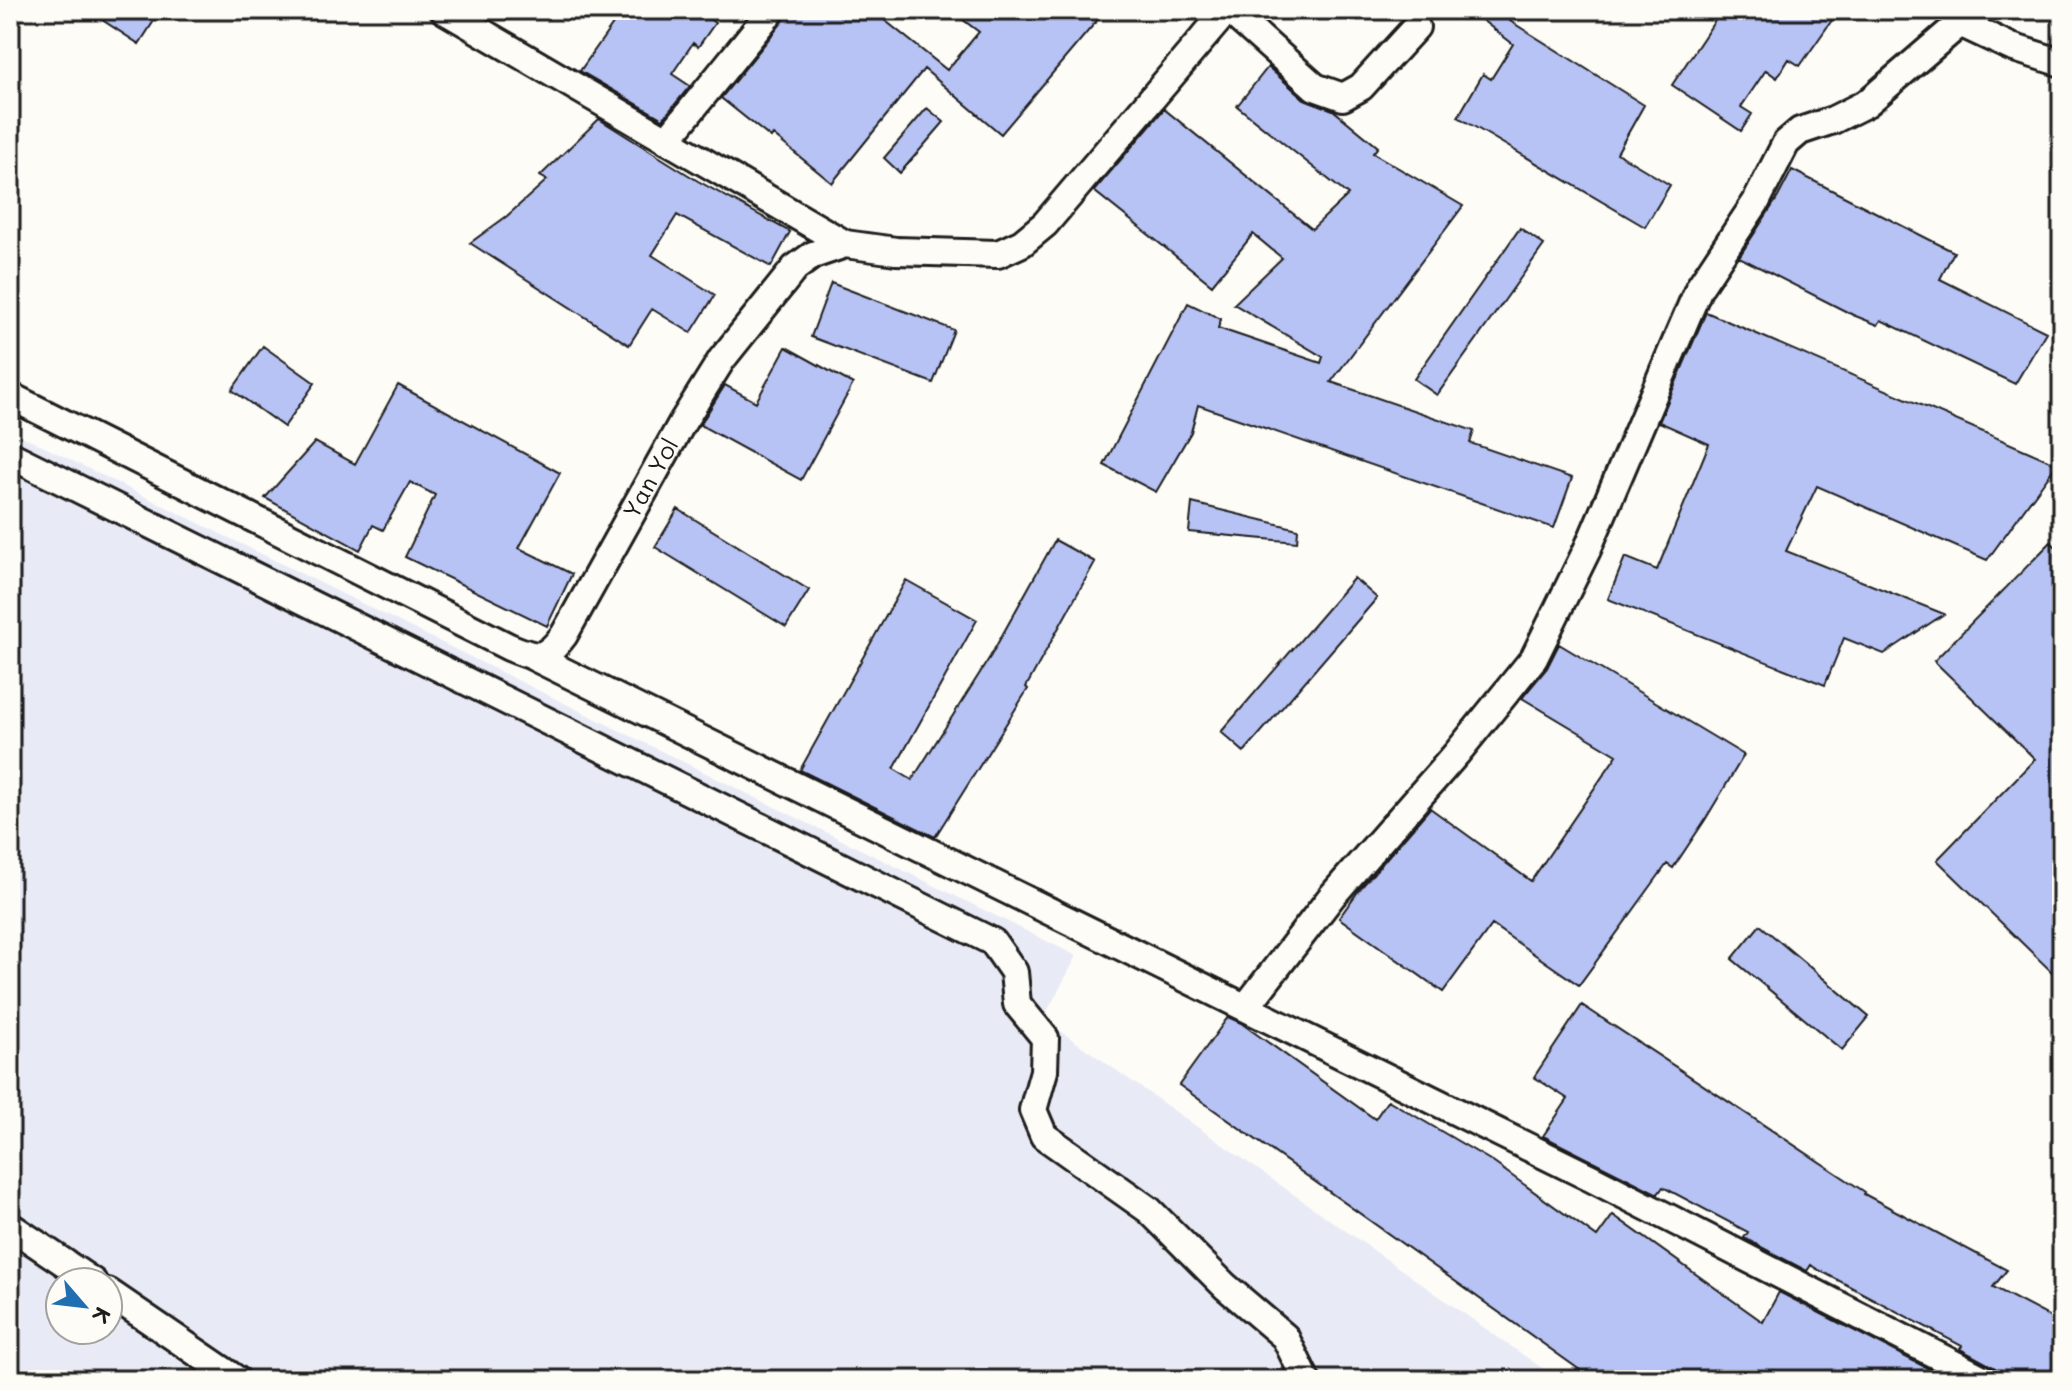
<svg xmlns="http://www.w3.org/2000/svg" width="2072" height="1390" font-family="Mali,sans-serif">
	<rect width="100%" height="100%" fill="#fdfcf7"/>
	<filter id="ink" filterUnits="userSpaceOnUse"><feTurbulence type="fractalNoise" baseFrequency=".0125" numOctaves="2"/><feDisplacementMap in="SourceGraphic" scale="16" xChannelSelector="R" yChannelSelector="G"/><feConvolveMatrix kernelMatrix="1 2 1 2 8 2 1 2 1" color-interpolation-filters="sRGB"/></filter>
	<g filter="url(#ink)">
		<path fill="#e8ebf6" fill-rule="evenodd" d="M 10,430 L 1077,956 L 1043,1019 L 1559,1380 L 10,1380 ZM 60,1282 L 108,1282 L 108,1330 L 60,1330 Z"/>
		<path fill="#b7c3f4" stroke="#1c1c1c" stroke-width="2" d="M 87,10 L 161,10 L 139,44 Z
			M 623,10 L 697,10 L 715,23 L 698,47 L 693,43 L 672,74 L 690,86 L 663,119 L 580,71 Z
			M 788,10 L 872,10 L 947,70 L 979,32 L 950,10 L 1106,10 L 1001,134 L 924,69 L 832,183 L 773,135 L 771,138 L 721,98 L 784,20 Z
			M 1469,10 L 1518,10 L 1510,21 L 1644,105 L 1617,153 L 1670,185 L 1645,227 L 1458,117 L 1483,74 L 1491,79 L 1513,44 Z
			M 1722,10 L 1839,10 L 1800,66 L 1789,59 L 1777,78 L 1766,70 L 1741,107 L 1752,114 L 1741,131 L 1672,85 Z
			M 1268,67 L 1304,99 L 1333,110 L 1378,147 L 1373,153 L 1463,206 L 1331,382 L 1474,431 L 1470,443 L 1572,478 L 1554,528 L 1198,405 L 1191,432 L 1156,492 L 1104,465 L 1188,303 L 1221,319 L 1218,328 L 1321,363 L 1323,357 L 1234,304 L 1282,258 L 1253,234 L 1212,285 L 1094,191 L 1164,109 L 1312,229 L 1348,195 L 1237,106 Z
			M 927,108 L 944,122 L 900,173 L 884,158 Z
			M 599,119 L 698,181 L 790,232 L 771,267 L 677,215 L 652,255 L 715,295 L 691,333 L 652,309 L 629,345 L 470,243 L 507,216 L 547,180 L 540,176 Z
			M 1792,170 L 1954,252 L 1940,279 L 2046,332 L 2015,384 L 1881,320 L 1878,325 L 1853,315 L 1739,257 L 1778,197 Z
			M 1520,228 L 1544,245 L 1437,395 L 1414,379 Z
			M 831,283 L 954,330 L 933,383 L 811,337 Z
			M 1706,312 L 2057,464 L 1987,560 L 1817,486 L 1786,551 L 1944,614 L 1884,654 L 1844,638 L 1825,685 L 1608,599 L 1625,557 L 1657,570 L 1709,444 L 1659,422 Z
			M 263,346 L 315,383 L 284,427 L 232,390 Z
			M 786,347 L 853,384 L 801,480 L 700,425 L 725,385 L 756,402 Z
			M 398,385 L 560,473 L 519,548 L 572,574 L 547,626 L 405,557 L 435,495 L 410,482 L 383,530 L 373,525 L 360,550 L 265,498 L 315,442 L 355,464 Z
			M 1192,503 L 1298,529 L 1297,542 L 1189,532 Z
			M 678,509 L 809,590 L 786,627 L 655,547 Z
			M 1055,540 L 1095,562 L 1026,687 L 1028,689 L 935,837 L 800,770 L 906,580 L 977,620 L 894,769 L 912,780 L 990,657 Z
			M 2051,542 L 2062,553 L 2062,982 L 1937,860 L 2035,759 L 1934,661 Z
			M 1354,578 L 1377,598 L 1244,752 L 1221,732 Z
			M 1559,644 L 1744,755 L 1705,820 L 1673,868 L 1667,864 L 1579,985 L 1492,925 L 1443,992 L 1339,918 L 1359,890 L 1430,808 L 1531,881 L 1617,755 L 1522,698 L 1547,668 Z
			M 1760,925 L 1869,1017 L 1842,1050 L 1732,959 Z
			M 1582,1005 L 1865,1192 L 1864,1194 L 2007,1270 L 1993,1287 L 2062,1323 L 2062,1380 L 2017,1380 L 1960,1349 L 1962,1346 L 1815,1268 L 1811,1265 L 1807,1271 L 1744,1238 L 1748,1232 L 1663,1187 L 1658,1194 L 1543,1136 L 1568,1099 L 1534,1077 Z
			M 1228,1017 L 1241,1023 L 1375,1119 L 1388,1100 L 1490,1160 L 1597,1237 L 1613,1215 L 1763,1322 L 1779,1292 L 1929,1369 L 1944,1380 L 1594,1380 L 1179,1085 Z"/>
		<g fill="none" stroke-linecap="round" stroke-linejoin="round">
			<g stroke="#1c1c1c" stroke-width="32">
				<g id="minor">
					<path d="M 444,10 L 845,244"/>
					<path d="M 1229,10 L 1315,87 L 1343,97 L 1361,87 L 1416,27"/>
					<path d="M 667,140 L 772,10"/>
					<path id="s1" d="M 10,396 L 509,647 C 538,659 544,661 564,635 L 682,423 L 722,359 L 795,268 L 813,255 L 845,244 L 896,251 L 998,254 L 1022,243 L 1045,224 L 1227,10"/>
					<path d="M 10,455 L 993,942 L 1014,972 L 1017,1004 L 1045,1038 L 1044,1071 L 1033,1110 L 1044,1136 L 1149,1210 L 1225,1286 L 1285,1337 L 1306,1380"/>
					<path d="M 534,657 L 1591,1178 L 1985,1380"/>
					<path d="M 1246,1007 L 1332,896 L 1457,753 L 1534,658 L 1587,550 L 1699,288 L 1756,202 L 1786,143 L 1800,131 L 1833,120 L 1867,103 L 1960,23 L 2011,47 L 2062,63"/>
					<path d="M 10,1226 L 93,1282"/>
					<path d="M 108,1292 L 237,1380"/>
				</g>
			</g>
			<use href="#minor" stroke="#fdfcf7" stroke-width="26"/>
		</g>
	</g>
	<g text-anchor="middle" stroke-width="7" stroke-linejoin="round" paint-order="stroke">
		<g font-size="24" fill="#1c1c1c" stroke="#fdfcf7">
			<text dy="8" stroke="none"><textPath href="#s1" startOffset="802">Yan Yol</textPath></text>
		</g>
	</g>
	<rect width="2072" height="1390" fill="none" stroke="#fdfcf7" stroke-width="40"/>
	<rect x="20" y="20" width="2032" height="1350" fill="none" stroke="#1c1c1c" stroke-width="3" filter="url(#ink)"/>
	<g transform="translate(84 1306) rotate(118)"><circle r="38" fill="#fdfcf7" stroke="#a3a29f" stroke-width="2"/>
	<path d="M0-6L14 30L0 20L-14 30Z" fill="#1f6fb2"/>
	<text y="-12" font-size="22" font-weight="bold" text-anchor="middle" fill="#1c1c1c">K</text>
	</g>
</svg>
